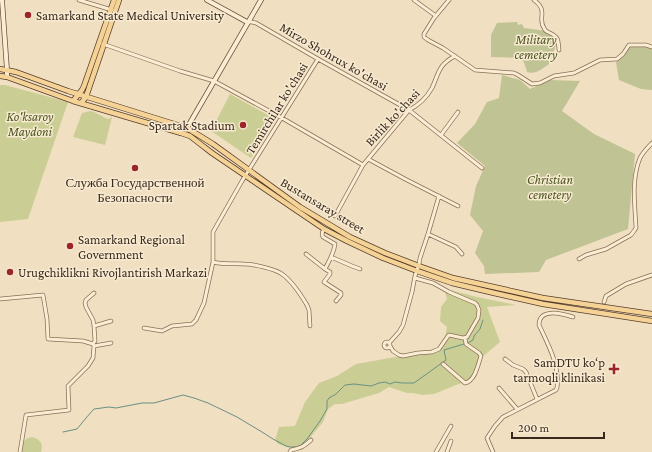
<svg xmlns="http://www.w3.org/2000/svg" width="652" height="452" font-family="'Crimson Pro',serif">
	<rect width="100%" height="100%" fill="#f0dfc1"/>
	<path fill="#cbce94" d="M 0,85 L 5,85 L 68,102 L 28,219 L 0,222 Z
		M 230,94 L 275,119 L 251,158 L 211,131 Z
		M 91,111 C 98,113 102,117 108,119 L 112,117 L 105,145 L 73,137 L 82,113 Z
		M 447,289 L 477,297 L 516,305 L 487,307 L 500,342 L 481,358 L 475,379 L 456,385 L 434,394 L 422,395 L 413,393 L 407,393 L 389,387 L 379,393 L 342,404 L 335,404 L 328,409 L 323,422 L 303,446 L 295,448 L 287,447 L 278,444 L 275,440 L 279,427 L 295,426 L 305,402 L 319,383 L 337,376 L 356,364 L 424,352 L 438,347 L 445,337 L 447,327 L 440,321 L 441,307 L 447,299 L 445,291 Z
		M 32,437 C 40,439 44,444 41,452 L 22,452 C 21,444 24,438 32,437 Z"/>
	<path fill="#c0c394" d="M 517,22 L 518,25 L 522,24 L 524,28 L 547,31 L 556,34 C 558,40 555,49 552,55 C 550,59 549,60 549,64 C 542,69 535,75 527,72 L 526,68 L 522,58 L 491,57 L 491,35 L 497,23 Z
		M 644,45 L 652,48 L 652,90 L 641,89 L 619,80 L 616,62 L 629,46 Z
		M 502,75 L 520,80 L 530,89 L 550,80 L 580,81 L 562,111 L 594,134 L 635,154 L 628,229 L 546,260 L 539,272 L 485,274 L 484,266 L 475,253 L 483,231 L 470,215 L 476,186 L 485,166 L 457,143 L 475,124 L 487,102 L 499,98 Z"/>
	<g fill="none" stroke-linecap="round" stroke-linejoin="round">
		<path stroke="#6a9085" stroke-width="1" d="M 468,343 L 473,340 L 474,336 L 480,329 L 483,320
			M 63,432 L 77,429 L 86,418 L 94,409 L 109,407 L 116,408 L 142,403 L 154,403 L 183,395 L 194,398 L 208,403 L 237,417 L 262,432 L 273,439 L 286,446 L 290,447 L 297,447 L 301,445 L 307,439 L 320,421 L 327,409 L 327,401 L 329,398 L 336,394 L 345,385 L 354,384 L 371,386 L 379,383 L 385,382 L 390,384 L 395,382 L 402,383 L 414,383 L 446,360 L 444,350 L 464,344"/>
		<g stroke="#8a7057" stroke-width="4.5">
			<path id="street" d="M 79,0 L 112,10
				M 414,0 L 436,16
				M 449,0 L 434,18 L 424,34 L 424,37 L 428,40 L 443,48 L 475,70 L 514,73 L 518,75 L 532,84 L 540,83 L 554,76 L 574,73 L 600,60 L 617,59 L 623,54 L 629,45 L 646,45 L 652,47
				M 534,0 C 549,11 537,18 544,28 C 545,31 546,31 548,32 C 559,37 558,39 559,50
				M 247,22 L 252,22 L 256,23 L 318,59 L 409,110 L 482,168
				M 103,44 L 180,71 L 214,81 L 282,118 L 363,165
				M 441,135 L 458,112
				M 368,159 L 405,179 L 458,206
				M 335,216 L 363,165 L 409,110 C 419,105 427,97 432,88 C 439,73 438,65 455,56
				M 324,229 C 322,232 321,234 323,237 L 335,244 C 334,253 329,261 325,269 L 330,272 L 330,274 L 324,282 L 341,293 L 341,295 L 336,301
				M 428,234 L 456,247 L 462,254
				M 306,254 L 325,269
				M 331,257 L 352,266 L 360,269
				M 579,259 L 586,255 L 606,249 L 631,235 L 634,231 L 636,228 C 635,205 631,180 640,158 C 643,152 648,147 652,143
				M 213,262 C 223,265 234,263 244,264 C 253,264 275,269 282,274 C 292,281 301,295 307,305 L 309,310 L 310,326
				M 0,299 L 43,295 L 47,319 L 48,339 L 83,341 L 93,344 L 94,346 L 93,358 L 88,366 L 68,386 L 69,410 L 26,415 L 20,452
				M 604,302 L 606,296 L 626,284 L 652,275
				M 94,326 L 93,320 L 86,307 L 85,303 L 86,300 L 94,293
				M 144,328 L 162,331 L 172,326 L 192,324 L 196,320 L 204,303 L 213,262 L 213,232 L 242,181 L 318,59
				M384 345a3 3 0 1 1 6 0a3 3 0 1 1-6 0Z
				M 389,343 L 399,332 L 403,325 L 412,292 L 415,276 L 419,264 L 420,258 L 428,234 L 439,196
				M 93,344 L 95,341 L 94,326 L 111,321
				M 94,346 L 111,343
				M 390,346 L 393,351 L 399,355 L 403,356 L 418,353 L 432,352 L 439,349 L 448,336 L 449,335 L 463,338 L 467,337 L 478,318 L 479,310 L 477,305 L 475,303 L 449,292 L 433,283 L 415,278
				M 505,359 L 513,365 L 523,369 L 526,372 L 537,399
				M 443,364 L 465,383 C 475,381 478,365 481,356 L 479,353 L 466,344 L 465,338
				M 499,388 L 517,409
				M 290,452 L 291,450 C 301,448 303,447 311,440
				M 436,452 L 451,426
				M 447,452 L 451,441
				M 493,452 L 487,438 L 495,426 L 503,417 L 556,390 L 557,388 C 560,366 548,344 539,325 C 539,307 563,314 573,317"/>
		</g>
		<g stroke="#6c513b" stroke-width="5.5">
			<path id="secondary" d="M 2,0 L 7,70 L 7,77
				M 207,0 L 247,22
				M 187,128 L 261,0"/>
		</g>
		<g stroke="#573e2c" stroke-width="6">
			<path id="primary" d="M 0,69 L 16,72 L 68,91 L 187,128 L 213,144 L 300,207 L 350,237 L 385,253 L 419,266 L 453,278 L 543,298 L 652,314
				M 0,76 L 7,77 L 73,101 L 181,133 L 190,136 L 199,143 L 212,153 L 324,229 L 347,241 L 383,258 L 417,271 L 452,283 L 494,293 L 543,304 L 652,321
				M 73,101 L 82,90 L 84,86 L 114,0
				M 81,103 L 86,97 L 89,88 L 119,0"/>
		</g>
		<use href="#street" stroke="#faedd4" stroke-width="3"/>
		<use href="#secondary" stroke="#faedd4" stroke-width="4"/>
		<use href="#primary" stroke="#f5d396" stroke-width="4.5"/>
	</g>
	<g fill="#9c252c" stroke="#f7ead1" stroke-width="1.5">
		<circle cx="28" cy="15" r="4"/>
		<circle cx="243" cy="125" r="4"/>
		<circle cx="135" cy="168" r="4"/>
		<circle cx="70" cy="246" r="4"/>
		<circle cx="10" cy="272" r="4"/>
		<path d="M612 363h4v4h4v4h-4v4h-4v-4h-4v-4h4z"/>
	</g>
	<g text-anchor="middle" stroke-width="3" stroke-linejoin="round" paint-order="stroke">
		<g font-size="13" fill="#39291d" stroke="#f7ead1" text-anchor="start">
			<text x="36" y="20">Samarkand State Medical University</text>
			<text x="235" y="130" text-anchor="end">Spartak Stadium</text>
			<text x="135" y="187" text-anchor="middle">Служба Государственной<tspan x="135" dy="15">Безопасности</tspan></text>
			<text x="78" y="244">Samarkand Regional<tspan x="78" dy="15">Government</tspan></text>
			<text x="18" y="277">Urugchiklikni Rivojlantirish Markazi</text>
			<text x="605" y="367" text-anchor="end">SamDTU ko‘p<tspan x="605" dy="15">tarmoqli klinikasi</tspan></text>
		</g>
		<g font-size="13" font-style="italic" fill="#4c5622" stroke="#f7ead1">
			<text x="536" y="44">Military<tspan x="536" dy="15">cemetery</tspan></text>
			<text x="30" y="121">Ko'ksaroy<tspan x="30" dy="15">Maydoni</tspan></text>
			<text x="550" y="184">Christian<tspan x="550" dy="15">cemetery</tspan></text>
		</g>
		<g font-size="13" fill="#39291d" stroke="#f7ead1">
			<text transform="translate(334 56) rotate(30)" y="5">Mirzo Shohrux ko'chasi</text>
			<text transform="translate(276 108) rotate(-58)" y="5">Temirchilar ko'chasi</text>
			<text transform="translate(392 117) rotate(-47)" y="5">Birlik ko'chasi</text>
			<text transform="translate(323 205) rotate(31)" y="5">Bustansaray street</text>
		</g>
	</g>
	<path d="M512 432v6h92v-6" fill="none" stroke="#39291d" stroke-width="2"/>
	<text x="518" y="432" font-size="12" fill="#39291d" stroke="#f7ead1" stroke-width="3" paint-order="stroke">200 m</text>
</svg>
